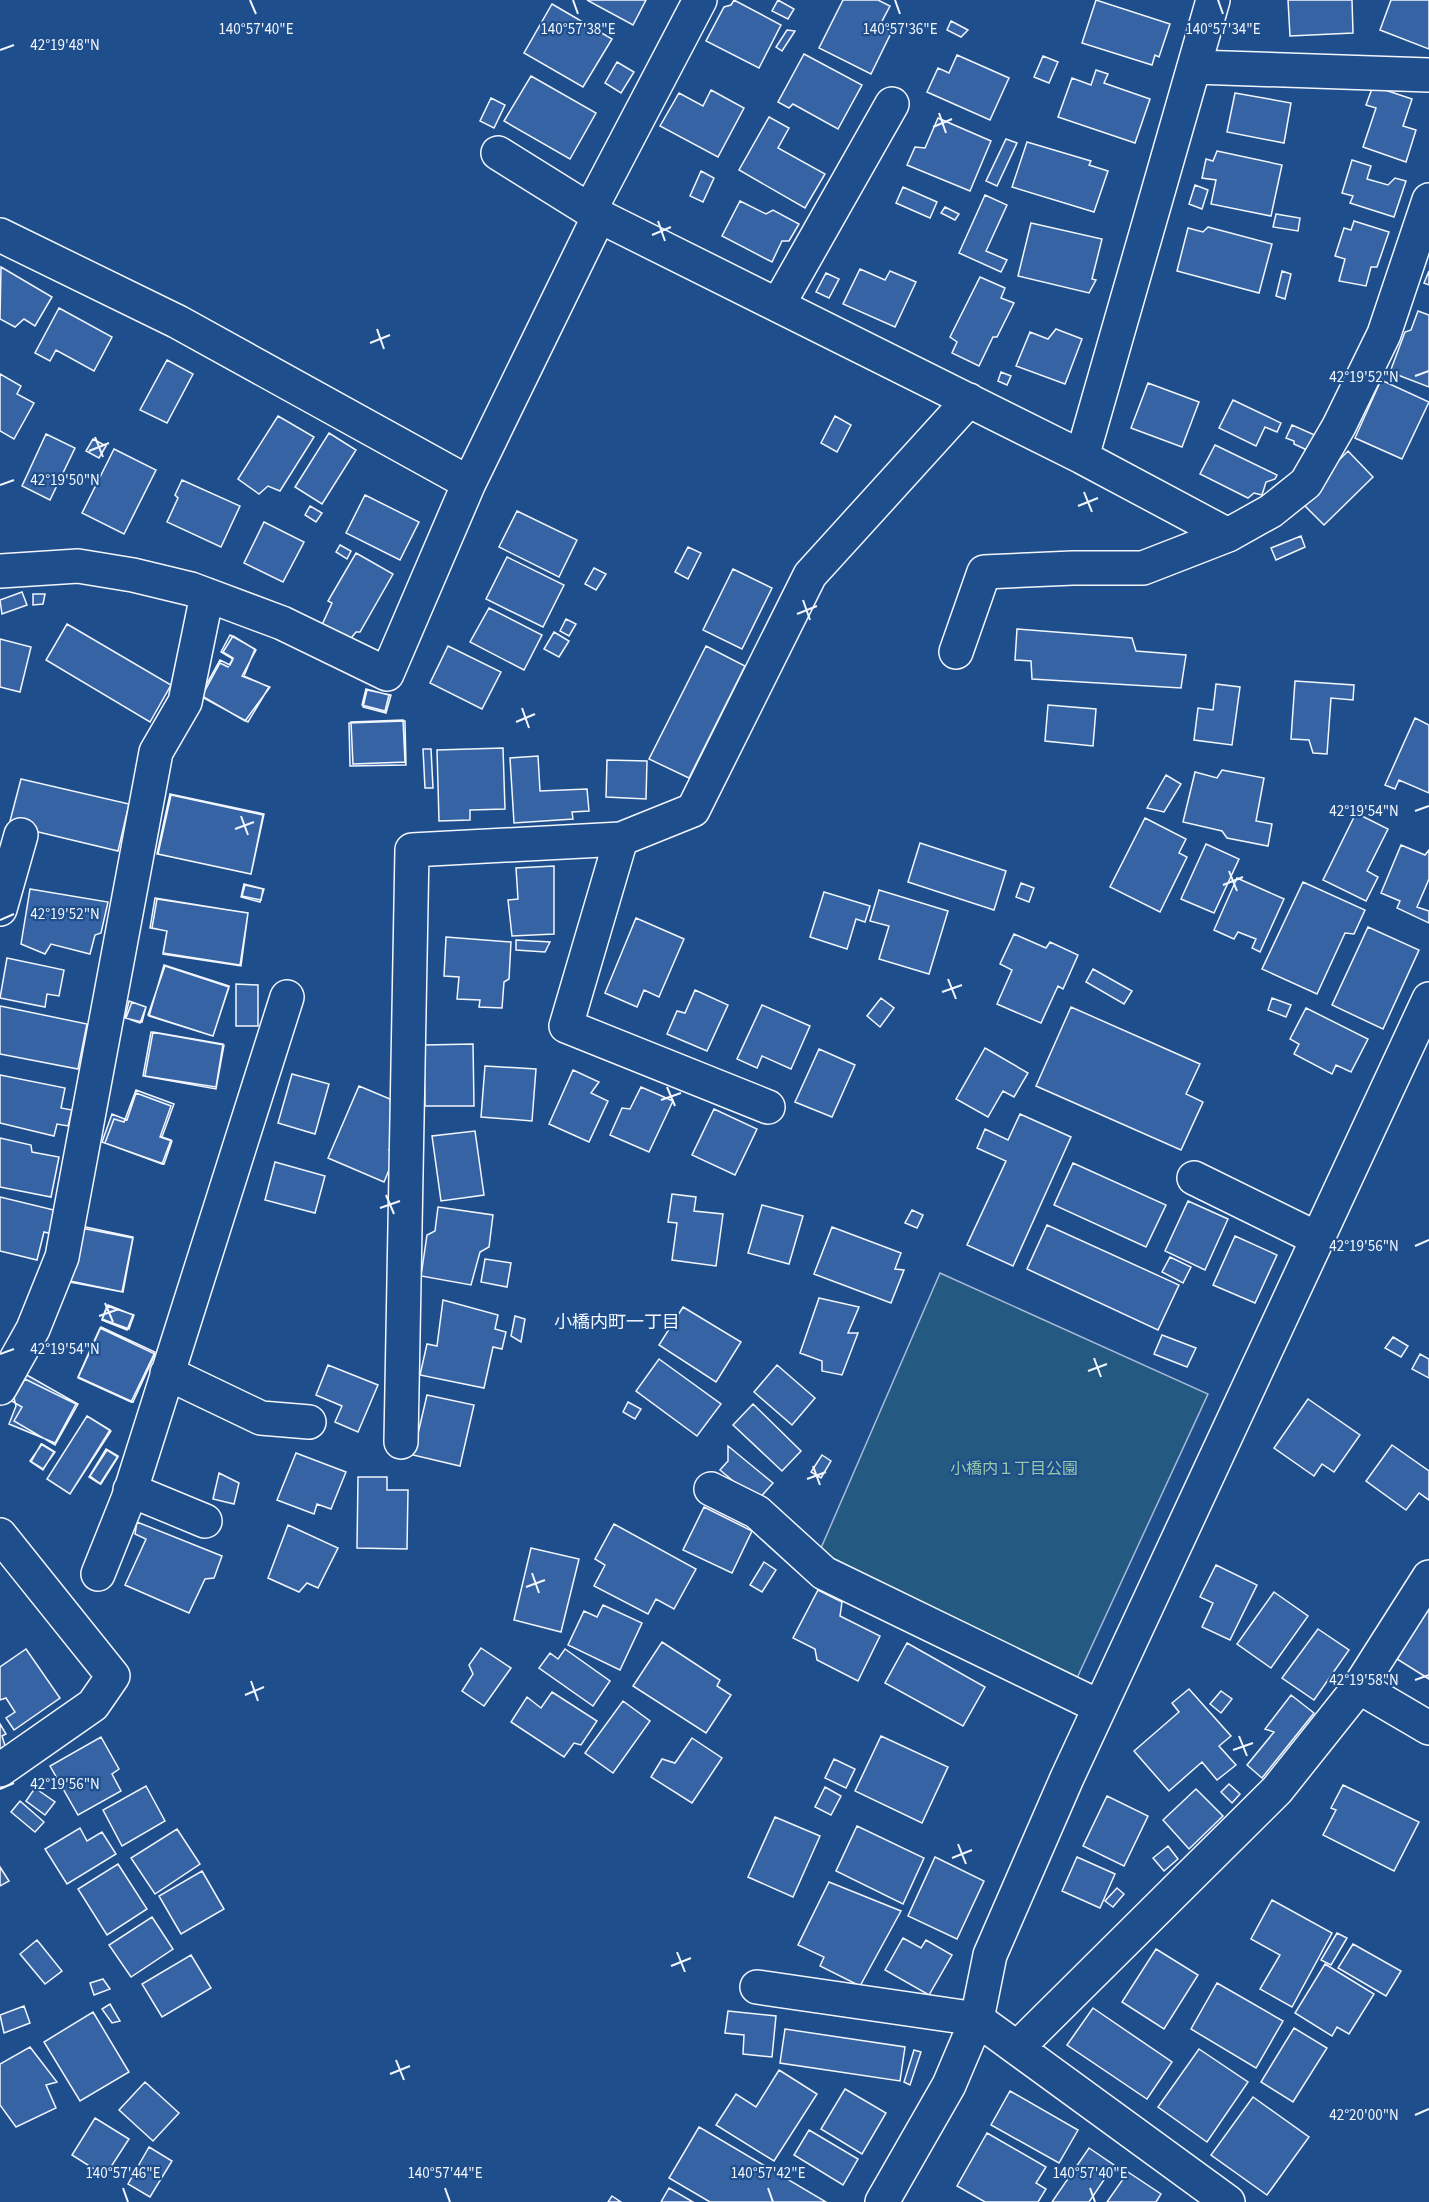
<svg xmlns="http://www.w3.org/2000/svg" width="1429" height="2202" font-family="'Source Sans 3','Noto Sans JP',sans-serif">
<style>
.green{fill:#245a82;stroke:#a8bbd7;stroke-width:1.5}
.building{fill:#3563a3;stroke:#f2f6ff;stroke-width:1.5}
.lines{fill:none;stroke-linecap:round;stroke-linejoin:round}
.minor-casing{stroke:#f2f6ff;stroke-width:36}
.minor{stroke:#1f4e8c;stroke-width:33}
.ticks{fill:none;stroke:#f2f6ff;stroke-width:2}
.labels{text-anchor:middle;stroke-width:4.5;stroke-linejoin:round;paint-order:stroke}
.park-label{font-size:16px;fill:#97c8a6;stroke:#1f4e8c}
.neighbourhood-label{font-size:18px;fill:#f2f6ff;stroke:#1f4e8c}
.ticks-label{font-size:15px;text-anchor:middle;fill:#f2f6ff;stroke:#1f4e8c;stroke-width:4.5;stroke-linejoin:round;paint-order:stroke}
</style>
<rect width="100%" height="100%" fill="#1f4e8c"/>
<path class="green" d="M940 1273 1208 1394 1077 1678 818 1555Z"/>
<path class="building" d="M587 0H646L633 25Z
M734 0 781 25 759 68 706 41 724 7 731 5Z
M778 0 794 9 788 19 772 11Z
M843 0H878L890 6 880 25 892 31 871 74 819 48Z
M1096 0 1170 24 1159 57 1155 55 1152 65 1082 43Z
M1288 0H1352L1353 33 1290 36Z
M1391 0H1429V49L1380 30Z
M552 4 612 39 583 87 524 53Z
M951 21 968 30 961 37 947 30Z
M787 30 795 31 782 51 776 47Z
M804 54 862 85 838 129 793 104 789 108 778 102Z
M957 55 1009 78 990 120 927 92 938 68 949 73Z
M1043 56 1058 62 1049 83 1034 77Z
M617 62 634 72 621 93 605 83Z
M1096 70 1108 74 1104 83 1150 99 1135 143 1058 117 1072 78 1091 85Z
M531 76 596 113 570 159 504 121Z
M1373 86 1412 99 1403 126 1416 130 1406 162 1363 147 1376 108 1366 105Z
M711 90 744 108 718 157 660 126 679 93 703 106Z
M1235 93 1291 103 1284 143 1227 132Z
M491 98 505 105 494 128 480 121Z
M769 117 789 128 778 148 825 174 805 208 739 170Z
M938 118 991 141 970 191 907 165 915 147 925 148Z
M1006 139 1017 143 997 186 986 181Z
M1027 142 1091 161 1089 165 1108 171 1094 212 1012 187Z
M1217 151 1282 165 1271 216 1211 204 1216 180 1202 178 1206 159 1213 161Z
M1352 160 1371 166 1367 179 1388 185 1395 178 1406 181 1394 217 1350 203 1353 196 1342 193Z
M701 171 714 178 703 202 690 196Z
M1195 185 1208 190 1202 209 1189 204Z
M903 187 937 202 930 218 896 203Z
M985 195 1007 205 986 251 1007 260 1001 272 959 253Z
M740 201 766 214 773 210 799 224 789 241H782L772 262 722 236Z
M945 207 959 214 955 220 941 213Z
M1276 214 1300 218 1298 231 1273 227Z
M1354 221 1389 232 1377 267H1371L1366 286 1339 281 1345 259 1335 256 1344 228 1351 230Z
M1031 223 1102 239 1092 279 1096 280 1089 293 1018 276Z
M1208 227 1272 244 1259 293 1177 271 1188 228 1203 232Z
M1 267 52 297 35 326 24 319 15 327 0 319Z
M860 269 885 280 890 271 916 282 895 327 843 304Z
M1282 271 1291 274 1285 299 1276 296Z
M1429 271V285L1424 283Z
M826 273 839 279 829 298 816 292Z
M980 277 1005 288 1001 298 1014 303 997 337H993L979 366 952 353 957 342 950 337Z
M59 308 112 337 94 371 56 350 50 361 35 353Z
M1418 311 1429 315V387L1390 372 1405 332 1411 330Z
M1056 329 1082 339 1065 384 1016 366 1030 332 1048 339Z
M167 360 193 374 167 423 140 410Z
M1001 372 1011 376 1007 385 998 381Z
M0 374 21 386 17 394 34 403 14 439 0 431Z
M1381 380 1429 402 1402 459 1355 438Z
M1148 383 1199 402 1182 447 1131 428Z
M1233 400 1281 423 1277 432 1265 427 1256 446 1219 428Z
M278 416 314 437 280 491 268 486 259 494 238 479Z
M835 416 851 425 837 452 821 443Z
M1292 425 1317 436 1309 451 1294 444V441L1286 438Z
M329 433 356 450 322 504 295 487Z
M46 434 75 448 50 500 22 486Z
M93 439 106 446 99 458 86 451Z
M1215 445 1277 475 1275 479 1266 482 1262 495 1254 493 1248 498 1200 474Z
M114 449 156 470 124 534 82 513Z
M1348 451 1373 477 1324 525 1299 500Z
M182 480 240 506 221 547 167 522 178 498 175 495Z
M365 495 419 522 400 560 346 533Z
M310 506 322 513 316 522 305 515Z
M517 511 577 540 559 577 499 547Z
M264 522 304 542 283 582 244 563Z
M1301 536 1305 547 1276 560 1271 548Z
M340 545 351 551 347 559 336 552Z
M688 547 701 553 688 579 675 572Z
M356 553 393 574 360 632H356L348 642 321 627 332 603 328 601Z
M507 557 564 585 543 627 486 599Z
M594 568 606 574 596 590 585 584Z
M733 569 772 588 742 649 703 630Z
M22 592 27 605 2 614 0 600Z
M33 594H45L43 604 33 605Z
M489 608 542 635 524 670 470 642Z
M566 619 576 624 569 636 560 631Z
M67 624 171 685 150 722 46 660Z
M1017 629 1132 638 1136 651 1186 655 1181 688 1032 679 1031 661 1015 660Z
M554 632 569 641 559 657 544 649Z
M230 635 255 649 244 676 269 687 248 722 200 696 220 660 230 665 233 659 221 652Z
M233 636 256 650 242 676 270 687 245 721 202 696 220 663 228 667 233 658 223 652Z
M0 639 31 647 20 692 0 687Z
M448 646 501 672 482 709 430 683Z
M706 646 745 666 689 778 649 759Z
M1295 681 1354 685 1353 700 1331 698 1327 754 1313 753 1309 740 1291 739Z
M1216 684 1240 687 1232 745 1194 740 1198 708 1213 710Z
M366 689 389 695 385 711 362 705Z
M367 690 391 695 386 713 363 707Z
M1048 705 1096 709 1093 746 1045 741Z
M1415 718 1429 725V793L1399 780 1395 789 1385 785Z
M403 720 405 762 353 764 351 722Z
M405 721 406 765 350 766 349 723Z
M503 748 505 809 470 810V820L439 821 437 750Z
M423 749H431L433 788H425Z
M538 756 540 791 587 789 589 811 572 812 573 819 514 823 510 758Z
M607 760 647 761 646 799 606 797Z
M1222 770 1264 778 1256 821 1272 824 1268 846 1227 838 1222 831 1183 822 1195 772 1217 778Z
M1166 775 1181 784 1164 812 1147 808Z
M21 779 129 804 118 851 9 825Z
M170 794 264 814 251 874 157 854Z
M171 795 263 815 251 874 158 854Z
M1356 813 1388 829 1367 871 1378 877 1366 901 1323 880Z
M1145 818 1186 839 1179 853 1187 857 1160 912 1110 887Z
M920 843 1006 871 994 910 908 882Z
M1206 844 1239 859 1214 913 1181 899Z
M1401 845 1425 855 1429 850V879L1417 907 1429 911V923L1397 908 1400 901 1381 893Z
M554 866V934L512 936 508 900 518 899 516 868Z
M1237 878 1284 899 1260 952 1252 948 1256 939 1238 932 1234 939 1214 930Z
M1303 882 1365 910 1354 934 1345 933 1317 994 1262 969Z
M1021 883 1034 888 1029 902 1016 897Z
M244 884 264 889 260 902 241 897Z
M245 885 263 889 261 900 242 896Z
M30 889 108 902 101 933 95 935 90 954 51 944 45 954 21 944Z
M879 890 948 911 929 974 879 959 889 926 870 921Z
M824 892 870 906 865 922 856 919 847 949 810 937Z
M155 898 248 913 240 965 163 953 167 931 150 928Z
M157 899 248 913 241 966 163 954 167 931 152 928Z
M636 918 684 939 659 997 644 990 637 1007 605 993Z
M1368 927 1419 950 1383 1029 1332 1005Z
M1014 934 1046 948 1050 942 1078 955 1063 989 1058 986 1041 1023 997 1004 1012 970 1000 964Z
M446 937 511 942 509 979 504 982 502 1008 479 1007 480 1000 457 999 459 977 444 976Z
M516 940 550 942 545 952 516 950Z
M7 958 64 970 59 996 47 994 45 1007 0 998Z
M164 965 229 986 213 1036 149 1016Z
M165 966 229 987 213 1036 148 1015Z
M1093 969 1132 991 1124 1004 1086 982Z
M236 984 258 985V1026H236Z
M695 990 728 1005 707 1051 667 1034 677 1011 685 1013Z
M881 998 894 1008 880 1027 867 1016Z
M1272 998 1291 1005 1286 1017 1268 1010Z
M129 1001 146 1007 142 1022 125 1018Z
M132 1002 146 1007 140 1023 126 1018Z
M762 1005 810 1026 791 1069 762 1056 757 1068 737 1059Z
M0 1006 87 1024 78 1069 0 1054Z
M1071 1007 1200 1064 1186 1094 1203 1102 1181 1150 1036 1086Z
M1306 1008 1368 1039 1351 1072 1336 1065 1332 1074 1294 1054 1299 1044 1290 1039Z
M151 1032 224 1045 216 1089 143 1076Z
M153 1032 223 1044 216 1087 145 1076Z
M473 1044 474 1106H425L424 1045Z
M985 1048 1028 1073 1014 1097 1003 1091 988 1117 956 1099Z
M819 1049 855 1065 832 1117 795 1102Z
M485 1066 536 1069 532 1121 481 1117Z
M573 1070 599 1082 591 1093 608 1101 589 1142 549 1124Z
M292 1074 329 1084 315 1134 278 1123Z
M0 1075 65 1088 61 1108 72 1110 68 1126 57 1124 54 1136 0 1123Z
M359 1086 390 1099 395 1138 389 1150 396 1153 384 1182 328 1158Z
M641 1087 673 1101 649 1152 610 1135 622 1108 630 1109Z
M136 1090 174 1104 162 1137 171 1140 162 1164 105 1143 114 1119 124 1122Z
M136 1093 171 1106 160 1137 172 1141 164 1164 102 1142 112 1114 127 1120Z
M714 1109 757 1129 735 1175 692 1155Z
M1020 1114 1071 1137 1013 1266 967 1245 1006 1161 977 1148 985 1129 1008 1140Z
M475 1131 484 1195 441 1201 432 1136Z
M0 1138 31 1145 32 1152 59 1157 51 1197 0 1187Z
M275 1162 325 1176 315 1213 265 1200Z
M1073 1163 1166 1205 1146 1247 1054 1205Z
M672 1194 696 1197 694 1211 723 1214 716 1266 672 1260 677 1223 668 1222Z
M0 1197 58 1211 52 1234 44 1232 37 1260 0 1251Z
M1188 1201 1228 1219 1205 1270 1165 1251Z
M762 1205 803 1216 789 1264 748 1253Z
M438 1207 493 1215 489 1247 480 1252 471 1285 421 1276 427 1235 435 1231Z
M912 1210 923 1215 917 1228 905 1223Z
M1047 1225 1179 1285 1158 1330 1027 1269Z
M81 1226 133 1237 122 1292 69 1282Z
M832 1227 901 1253 895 1269 904 1270 891 1303 814 1274Z
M81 1228 133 1238 123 1292 70 1281Z
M1235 1236 1277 1255 1255 1303 1213 1285Z
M1170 1257 1191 1267 1183 1283 1162 1272Z
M485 1259 511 1263 507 1287 481 1282Z
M819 1298 859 1307 848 1333H858L842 1375 822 1371V1361L800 1353Z
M443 1300 498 1315 495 1329 506 1332 502 1349 493 1347 484 1388 420 1375 427 1344 437 1346Z
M108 1305 133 1315 127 1330 102 1320Z
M107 1306 134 1315 129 1329 102 1319Z
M683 1307 741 1342 716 1382 659 1345Z
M515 1316 525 1319 521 1342 511 1336Z
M101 1327 155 1352 131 1402 78 1378Z
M100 1328 155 1354 133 1402 78 1377Z
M1162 1335 1196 1348 1187 1367 1154 1354Z
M1393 1337 1408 1346 1401 1357 1385 1348Z
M1420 1354 1429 1359V1378L1412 1369Z
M659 1359 721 1404 697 1436 636 1391Z
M328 1365 378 1385 358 1432 335 1422 342 1406 316 1395Z
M777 1365 815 1398 792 1425 754 1392Z
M25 1374 78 1404 55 1445 14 1421 22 1407 10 1400Z
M25 1379 76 1404 55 1443 9 1424 16 1406 14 1398Z
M427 1395 474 1405 460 1466 413 1455Z
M1308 1399 1360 1435 1334 1472 1322 1464 1314 1476 1274 1448Z
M628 1402 641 1409 635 1419 623 1412Z
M753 1404 801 1451 782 1471 733 1425Z
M87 1416 110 1430 70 1494 47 1479Z
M87 1416 111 1431 70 1494 47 1479Z
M41 1444 54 1452 43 1470 31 1462Z
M42 1444 55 1452 43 1469 30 1461Z
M1392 1445 1429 1471V1500L1419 1493 1406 1510 1366 1481Z
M728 1446 773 1483 757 1501 720 1470 728 1461Z
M106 1449 118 1456 100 1484 89 1477Z
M107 1450 118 1457 101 1484 90 1476Z
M296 1453 346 1472 331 1509 317 1504 314 1514 277 1500Z
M822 1455 831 1461 821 1478 811 1472Z
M219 1473 239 1483 234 1504 213 1499Z
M358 1477H387V1490H408L407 1549 357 1548Z
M704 1507 752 1531 732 1573 683 1550Z
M137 1522 222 1556 214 1578 205 1579 189 1613 125 1585 146 1539 135 1534Z
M614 1524 696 1569 674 1609 656 1599 648 1614 594 1586 605 1565 595 1559Z
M288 1525 338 1548 318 1588 307 1583 299 1592 268 1578Z
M531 1548 579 1559 561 1632 514 1620Z
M764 1562 776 1570 762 1592 750 1585Z
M1216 1565 1257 1585 1230 1640 1202 1627 1213 1603 1200 1597Z
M818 1590 842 1602 840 1616 880 1636 858 1681 817 1660 815 1649 793 1638Z
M1274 1592 1308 1616 1271 1668 1237 1644Z
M603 1605 642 1623 620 1670 568 1645 584 1611 597 1617Z
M1429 1608V1679L1397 1659Z
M1318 1629 1349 1650 1314 1700 1282 1678Z
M662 1642 720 1680 717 1686 731 1695 706 1733 633 1686Z
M907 1643 985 1687 963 1726 885 1683Z
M481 1648 511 1668 484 1706 462 1691 473 1674 469 1665Z
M26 1649 60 1698 14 1730 6 1718 15 1712 6 1698 0 1700V1667Z
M565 1649 610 1681 593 1706 539 1668 550 1653 558 1659Z
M1189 1689 1231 1736 1219 1746 1236 1765 1217 1780 1202 1762 1169 1791 1134 1751 1179 1712 1172 1703Z
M1221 1691 1232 1699 1221 1713 1210 1704Z
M552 1692 597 1721 581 1745 574 1743 564 1757 511 1722 527 1697 541 1708Z
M1291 1695 1314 1713 1262 1778 1247 1765 1274 1732 1265 1729Z
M623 1701 650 1721 613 1773 585 1753Z
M0 1724 6 1734 2 1736 6 1749 0 1753Z
M881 1736 948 1767 922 1823 855 1791Z
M101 1737 119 1769 112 1774 121 1791 78 1815 50 1766Z
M692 1738 722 1758 692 1803 651 1777 662 1759 675 1763Z
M834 1759 855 1769 846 1788 825 1778Z
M1229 1784 1240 1794 1232 1803 1221 1792Z
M1343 1785 1419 1822 1394 1871 1323 1835 1336 1810 1331 1808Z
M146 1786 165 1821 122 1846 103 1810Z
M825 1787 841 1796 831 1815 815 1807Z
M35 1788 55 1802 45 1815 26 1801Z
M1196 1789 1223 1816 1189 1849 1163 1820Z
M1107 1796 1148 1816 1124 1866 1083 1846Z
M20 1801 44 1822 35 1832 11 1812Z
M775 1817 820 1836 793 1897 748 1877Z
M857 1826 924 1858 903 1904 836 1871Z
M80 1828 87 1841 102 1832 116 1854 67 1884 45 1849Z
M177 1829 200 1864 155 1894 131 1858Z
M1168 1846 1178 1859 1164 1871 1153 1858Z
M935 1857 984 1881 957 1939 908 1916Z
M1077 1857 1115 1874 1100 1908 1062 1891Z
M118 1864 147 1909 107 1935 78 1889Z
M0 1867 9 1881 0 1886Z
M202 1871 224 1909 181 1934 159 1896Z
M829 1882 901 1911 860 1986 820 1966 824 1957 798 1945Z
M1117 1888 1124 1894 1113 1907 1105 1901Z
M1272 1900 1332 1933 1292 2007 1260 1989 1280 1955 1251 1939Z
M152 1917 173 1949 131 1977 109 1945Z
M1337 1933 1347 1938 1331 1965 1321 1960Z
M903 1938 921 1948 926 1940 952 1955 929 1995 885 1970Z
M37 1940 62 1971 45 1984 20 1954Z
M1353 1944 1401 1971 1386 1996 1338 1968Z
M1156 1949 1198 1975 1164 2029 1122 2002Z
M191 1955 211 1988 162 2017 142 1984Z
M1325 1964 1374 1994 1349 2034 1337 2027 1332 2036 1295 2013Z
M103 1979 110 1989 94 1995 90 1983Z
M1217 1983 1283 2021 1256 2068 1191 2029Z
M110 2004 120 2021 112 2023 102 2009Z
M24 2006 30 2023 4 2033 0 2015Z
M1093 2008 1172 2062 1147 2099 1067 2045Z
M728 2011 776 2016 772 2057 743 2054 744 2035 725 2033Z
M93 2012 129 2072 80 2101 44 2042Z
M1294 2028 1327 2048 1293 2102 1261 2082Z
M785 2029 905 2047 900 2081 780 2063Z
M30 2047 57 2082 46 2085 56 2108 16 2127 0 2105V2064Z
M1199 2049 1248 2082 1207 2142 1158 2107Z
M914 2050 921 2052 910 2085 904 2082Z
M779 2070 817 2094 774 2161 716 2125 736 2094 756 2107Z
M145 2082 179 2113 153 2141 119 2110Z
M845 2089 886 2113 862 2154 821 2129Z
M1010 2091 1078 2130 1059 2163 991 2125Z
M1253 2097 1309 2137 1267 2195 1211 2155Z
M95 2118 129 2139 105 2176 72 2155Z
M699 2127 826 2202H710L669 2178Z
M809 2130 858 2159 843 2185 794 2155Z
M987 2133 1046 2167 1036 2183 1046 2189 1038 2202H985L957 2186Z
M149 2147 172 2161 150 2197 128 2184Z
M1089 2148 1114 2165 1089 2202H1052Z
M1128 2172 1161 2194 1156 2202H1107Z
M669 2188 693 2202H661Z
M612 2196 621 2202H608Z"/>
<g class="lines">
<defs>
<path id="minor" d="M1195 67 1429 75
M498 153 599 216
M590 210 700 0
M0 235 178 322 469 483
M778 305 892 104
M1082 457 1213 0
M0 571 78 566 133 575 191 589 282 623 387 674 469 483 599 216 1082 457 1228 535
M956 652 984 572 1073 568H1143L1228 535 1271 511 1306 483 1339 426 1384 334 1429 200
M621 839 566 1026 768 1107
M0 909 21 835
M1194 1178 1318 1239
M167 1373 261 1418 309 1422
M0 1388 33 1329 62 1257 156 752 185 702 207 595
M401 1442 412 850 621 839 693 810 810 575 969 400
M711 1489 757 1512 824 1573 1100 1707
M130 1490 205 1521
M0 1535 113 1676 93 1705 0 1770
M98 1574 128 1499 287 997
M1359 1687 1429 1728
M757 1987 977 2019 1228 2202
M1017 2048 1277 1790 1359 1687 1429 1577
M882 2202 949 2085 977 2019 990 1955 1067 1778 1429 999"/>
</defs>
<use href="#minor" class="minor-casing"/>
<use href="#minor" class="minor"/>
</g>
<path class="ticks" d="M250 0 256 14M573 0 578 14M895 0 900 14M1218 0 1223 14M0 50 14 45M939 113 946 133M933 127 952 119M658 221 665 241M652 235 671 227M377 329 384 349M370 343 390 335M1415 376 1429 371M95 437 103 457M89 451 109 443M0 485 14 480M1084 492 1092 512M1078 506 1098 498M803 600 810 620M797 614 817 606M522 708 529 728M516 722 535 714M1415 811 1429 806M241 816 248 835M235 829 254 822M1229 871 1237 891M1223 885 1243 877M0 920 14 914M948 979 956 999M942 992 962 985M667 1087 675 1106M661 1100 681 1093M386 1195 394 1214M380 1208 400 1201M1415 1246 1429 1240M105 1303 113 1322M99 1316 119 1309M0 1354 14 1349M1094 1358 1101 1377M1088 1371 1107 1364M813 1466 820 1485M807 1479 826 1472M532 1573 539 1593M526 1587 545 1580M1415 1680 1429 1675M251 1681 258 1701M245 1695 264 1687M1239 1736 1247 1756M1233 1750 1253 1743M0 1789 14 1783M958 1844 966 1864M952 1858 972 1850M677 1952 685 1972M671 1966 691 1958M396 2060 404 2080M390 2074 410 2066M1415 2115 1429 2109M123 2188 128 2202M445 2188 450 2202M768 2188 773 2202M1090 2188 1095 2202"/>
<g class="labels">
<g class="park-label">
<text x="1014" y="1474">小橋内１丁目公園</text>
</g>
<g class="neighbourhood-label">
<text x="617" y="1328">小橋内町一丁目</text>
</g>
</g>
<g class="ticks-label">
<text x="256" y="34">140°57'40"E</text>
<text x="578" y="34">140°57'38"E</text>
<text x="900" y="34">140°57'36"E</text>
<text x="1223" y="34">140°57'34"E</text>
<text x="65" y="50">42°19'48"N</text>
<text x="1364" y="382">42°19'52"N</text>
<text x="65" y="485">42°19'50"N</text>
<text x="1364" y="816">42°19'54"N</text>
<text x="65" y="919">42°19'52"N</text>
<text x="1364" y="1251">42°19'56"N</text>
<text x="65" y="1354">42°19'54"N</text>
<text x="1364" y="1685">42°19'58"N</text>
<text x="65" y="1789">42°19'56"N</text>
<text x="1364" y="2120">42°20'00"N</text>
<text x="123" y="2178">140°57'46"E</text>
<text x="445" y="2178">140°57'44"E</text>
<text x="768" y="2178">140°57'42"E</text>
<text x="1090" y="2178">140°57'40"E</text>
</g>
</svg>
